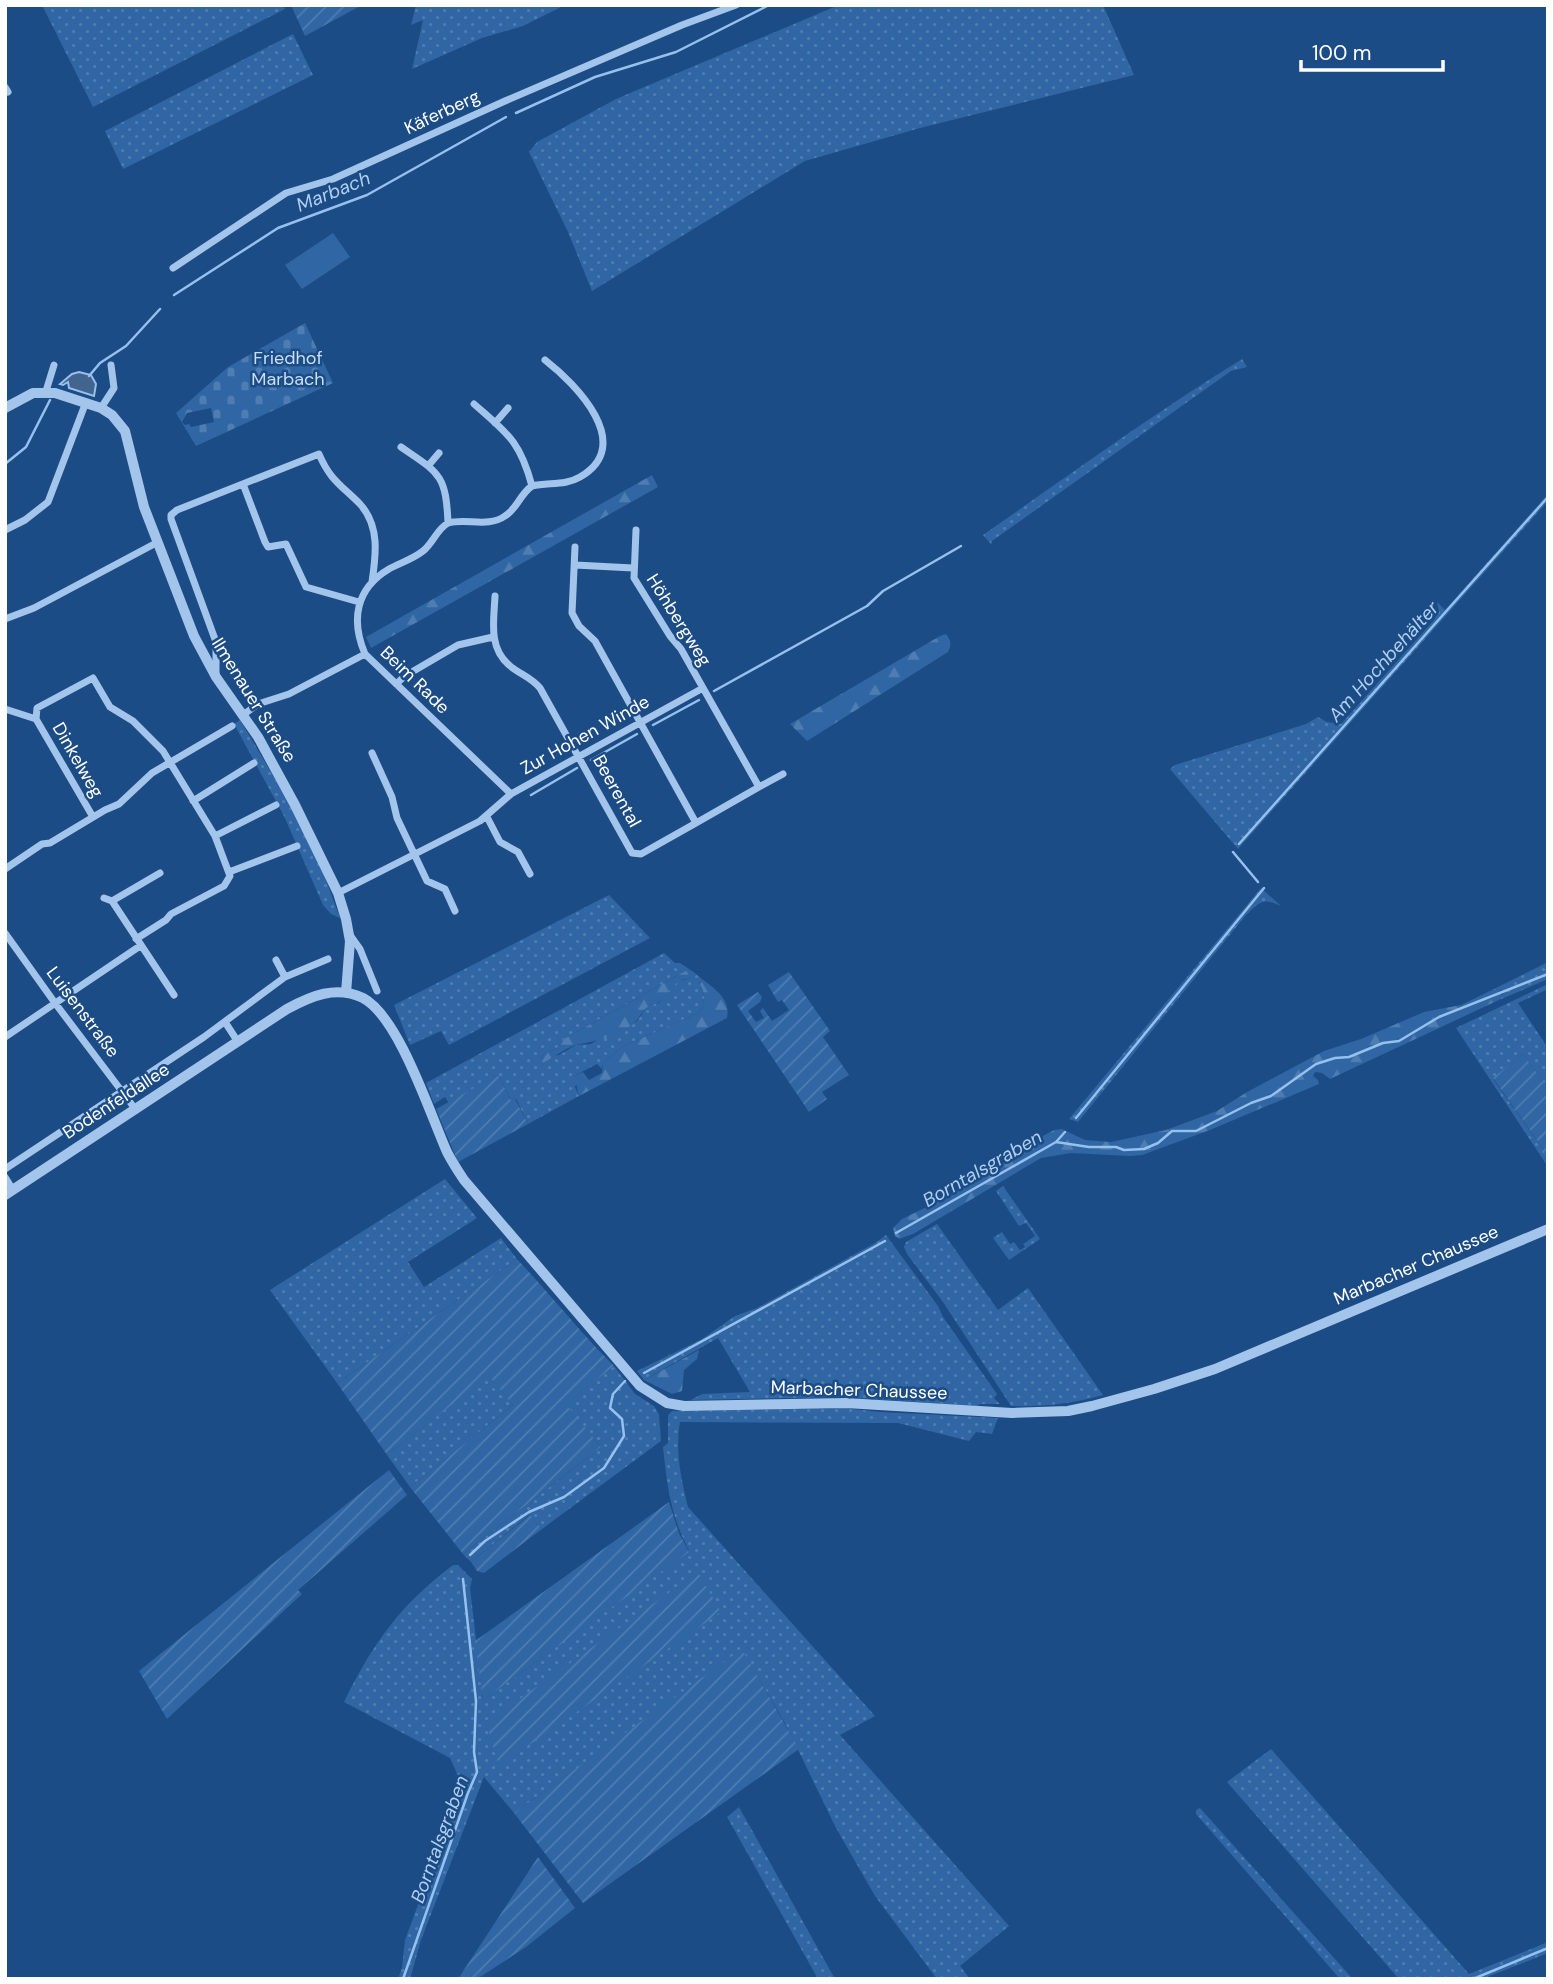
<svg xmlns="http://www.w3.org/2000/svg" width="1553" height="1984" font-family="'DM Sans',sans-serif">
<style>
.grass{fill:url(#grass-dots)}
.forest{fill:url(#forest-firs)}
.cemetery{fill:url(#cemetery-stones);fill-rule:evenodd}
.garden{fill:url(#garden-furrows)}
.pitch{fill:#2f66a3}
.water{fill:#42658f;stroke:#96c0ed;stroke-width:2}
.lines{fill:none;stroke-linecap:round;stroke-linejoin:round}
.stream{stroke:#96c0ed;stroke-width:2.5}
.minor{stroke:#a3c5eb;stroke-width:7}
.tertiary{stroke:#a3c5eb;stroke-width:10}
.labels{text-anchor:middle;stroke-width:5;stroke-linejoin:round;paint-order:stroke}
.street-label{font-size:18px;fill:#fff;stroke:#1c4c85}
.park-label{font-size:18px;fill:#c8dff8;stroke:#1c4c85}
.water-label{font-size:19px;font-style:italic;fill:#afcff2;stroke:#1c4c85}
</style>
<defs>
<pattern id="grass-dots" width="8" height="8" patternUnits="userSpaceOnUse" patternTransform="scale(1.75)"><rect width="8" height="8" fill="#2f66a3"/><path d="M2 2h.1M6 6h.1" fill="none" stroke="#4e7db1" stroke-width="1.8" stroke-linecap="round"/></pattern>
<pattern id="forest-firs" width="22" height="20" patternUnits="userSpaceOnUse" patternTransform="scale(1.75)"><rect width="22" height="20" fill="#2f66a3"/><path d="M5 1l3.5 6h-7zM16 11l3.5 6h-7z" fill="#4e7db1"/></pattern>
<pattern id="cemetery-stones" width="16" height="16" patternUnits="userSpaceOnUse" patternTransform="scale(1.75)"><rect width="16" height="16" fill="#2f66a3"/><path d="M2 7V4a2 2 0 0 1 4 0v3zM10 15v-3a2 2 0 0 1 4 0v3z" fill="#4e7db1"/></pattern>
<pattern id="garden-furrows" width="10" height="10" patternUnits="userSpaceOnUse" patternTransform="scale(1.75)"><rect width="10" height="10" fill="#2f66a3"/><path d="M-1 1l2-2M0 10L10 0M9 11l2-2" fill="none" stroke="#4e7db1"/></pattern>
</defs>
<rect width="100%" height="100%" fill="#1c4c85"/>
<path class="grass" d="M42 5H284L285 9 93 107Z
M416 5H565L523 26 482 38 412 69 423 20 411 25Z
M839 5H1103L1134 75 920 128 805 161 592 291 568 232 529 152 537 142 616 99Z
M293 34 313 75 123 169 105 131Z
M1242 359 1247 367 1231 371 992 541 991 544 983 535C1069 475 1153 414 1242 359Z
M1548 494V501L1238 849 1170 769 1175 765 1306 724 1318 717 1327 722 1341 724 1434 620 1439 611 1437 602 1445 610Z
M240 720 290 804 324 875 340 918 331 914 323 905 284 816 234 724Z
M1261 888 1281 906C1262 897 1260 902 1246 915L1078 1122 1069 1119Z
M609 895 650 938 449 1045 441 1031 410 1045 394 1005Z
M664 953 675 963H680L689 969 564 1039 557 1048 539 1058 559 1055 576 1045 591 1044 602 1037 613 1035 637 1021 647 1006 659 1003 667 991 678 981 693 978 696 974 702 979 699 983C706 994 705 1001 700 1012L622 1047 603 1063 602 1069 597 1064 574 1076 577 1083 575 1087 579 1096 528 1124 516 1099 512 1101 498 1075 449 1103 445 1097 434 1104 426 1083Z
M1546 963 1548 979 1499 1000 1503 996V991L1500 989 1490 991Z
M1548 984V989L1518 1003 1548 1048V1088L1523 1054 1493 1079 1548 1156V1167L1456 1028Z
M445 1179 477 1218 408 1262 424 1287 501 1238 517 1259 337 1383 270 1290Z
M1003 1186 1040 1239 1009 1260 993 1238 1002 1232 1010 1244 1014 1242 1020 1250 1025 1247 1023 1244 1035 1236 1026 1223 1019 1226 996 1191Z
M937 1224 998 1310 1028 1288 1103 1395C1072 1404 1043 1407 1011 1406L943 1302 907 1254 904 1247 906 1242Z
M886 1235 938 1306 943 1317 997 1394 994 1398 1000 1404H981L977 1406 844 1397 691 1400 702 1394 750 1392 718 1338 644 1380 637 1371 702 1339 735 1316 757 1308 875 1243Z
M614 1366 635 1394 654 1406 659 1414 661 1441 542 1529 529 1515 471 1562 463 1554 601 1447 565 1404Z
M489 1375 513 1405 410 1487 387 1455Z
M846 1408 879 1412 998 1418 992 1434 976 1432 969 1441 898 1423 680 1422C675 1452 681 1478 688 1507L875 1716 840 1735 1009 1926 960 1966 970 1979H937L875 1896 836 1828 786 1725 742 1650 514 1813 484 1777 421 1940 410 1979H398L402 1968 405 1940 450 1818 457 1794 458 1776 450 1758 344 1702C373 1643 400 1605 453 1565H458L472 1579 470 1588 483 1700 689 1551C671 1516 667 1486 663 1447L668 1443V1415L672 1411Z
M1271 1749 1469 1974 1548 1942V1953L1482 1979H1399L1227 1782Z
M739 1807 835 1979H818L727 1817Z
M1200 1808 1351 1977V1979H1340L1196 1814V1810Z"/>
<path class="forest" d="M652 475 658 487 371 648 366 637Z
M946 634C951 641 952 644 948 652L807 741 790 724 940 636Z
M689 969 696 974 693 979C675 976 671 992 659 1002 656 1005 654 1003 649 1006 643 1009 640 1017 635 1022 621 1036 595 1041 576 1045 567 1047 552 1059 542 1063L539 1058 557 1048 564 1039Z
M702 979C715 989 731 999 727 1018L579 1096 574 1076 583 1072 589 1080 602 1073 603 1063 622 1047 700 1012C705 1001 706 993 699 983Z
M1500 989 1503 996 1499 1000 1330 1079 1322 1073 1315 1072 1313 1076 1318 1080 1319 1084 1210 1130 1142 1155 1130 1156 1071 1153 1041 1158 913 1234 899 1239 895 1236 893 1228 902 1219 945 1198 1005 1162 1032 1142 1054 1130 1062 1129 1085 1140 1111 1142 1166 1130 1217 1111 1247 1092 1324 1051 1361 1039 1424 1012 1461 1005 1490 991Z
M699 1350 697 1359 684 1370 682 1391 672 1394 644 1380Z"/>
<path class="cemetery" d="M305 323 333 383 196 446 176 413 228 367ZM211 408 214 422 191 427 189 424 185 425 182 422 187 413Z"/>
<path class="garden" d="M291 5H362L305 36Z
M789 972 830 1031 823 1037 849 1075 822 1092 827 1099 809 1112 737 1005 758 992 762 997 760 1002 748 1011 756 1022 764 1018 760 1011 763 1008 772 1021 789 1010 782 1000 778 1002 768 985Z
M1523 1054 1548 1088V1156L1493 1078Z
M498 1075 511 1100 515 1099 528 1124 458 1162 436 1109Z
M517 1259C550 1294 580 1332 614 1366L566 1404 601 1447 463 1554 410 1487 513 1405 489 1376 387 1455 337 1383Z
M389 1470 407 1495 298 1590 302 1594 167 1719 139 1671Z
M669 1502 679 1533 689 1552 483 1700 475 1641Z
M530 1515 542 1529 484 1573 477 1571 471 1562Z
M698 1572 721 1612 499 1766 486 1723Z
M742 1649 799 1749 583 1903 514 1813Z
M538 1857 575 1908 526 1947 477 1979H458Z"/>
<path class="pitch" d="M333 233 350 257 302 289 285 265Z"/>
<path class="water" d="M79 372 91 375 96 384 94 396 69 388 68 382 63 385 60 384 72 374Z"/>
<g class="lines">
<path class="stream" d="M516 113 595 77 676 52 769 5
M174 295 278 228 367 195 506 117
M89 376 100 363 126 346 160 309
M5 464 26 447 50 400
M714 691 867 606 883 591 961 546
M653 725 699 700
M591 760 637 734
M531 795 577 768
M1239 844 1548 497
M1233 852 1258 882
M1076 1118 1264 888
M1056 1142 1065 1132
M896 1233 1056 1142 1089 1147H1116L1124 1150 1144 1149 1158 1143 1172 1131H1196L1251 1103 1271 1096 1316 1064 1335 1058 1349 1057 1383 1043 1399 1041 1439 1017 1548 974
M644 1373 885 1241
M470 1555 485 1541 529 1512 564 1497 604 1468 624 1436 622 1419 610 1408 613 1394 625 1381
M403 1979 468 1793 477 1772 474 1752 476 1701 463 1579
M1473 1979 1548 1948"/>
<path class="minor" d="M5 87 8 92
M173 268 286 193 333 179 505 101 682 25 736 5
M46 391 54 365
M101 408 114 388 111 365
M495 423 508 408
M401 447C439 473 446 474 448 523 437 529 433 543 423 551 413 559 400 563 389 569 355 589 351 621 365 654L511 794
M428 466 439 453
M243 484 265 542 268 547 286 544 306 587 359 602
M532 486C548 482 565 486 580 477 636 445 576 384 545 360
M448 523C467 518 488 528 505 516 517 509 520 494 532 486 520 441 508 434 474 404
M5 530 25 520 48 502 86 402
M636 530 634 578 670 636 681 649 759 787 783 774
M575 547 572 613 579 626 595 641 696 823 759 787
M575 565 633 568
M495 596C494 620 488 647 509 665 519 674 531 677 540 688L632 853 641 854 696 823
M5 619 34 608 158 542
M216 676V642L171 519V515L177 510 319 454C330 480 341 485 360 504 380 526 376 555 372 582
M396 684 405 676 458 645 493 637
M5 709 36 719
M243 715 258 704 289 694 365 654
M372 753 392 797 397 818 427 881 445 889 455 911
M193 801 254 763
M93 817 36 719 37 708 93 678 110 707 133 721 163 751 215 836 230 876 224 886 171 914 166 920 136 939
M487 817 500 842 518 852 530 874
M215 836 276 805
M5 869 42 844 50 843 105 810 119 804 152 773 232 726
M229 872 297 846
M338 893 480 821 511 794 703 688
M104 898 112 901 174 995
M112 901 160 873
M5 933 55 1003 136 1110
M350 935 360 949 377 991
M276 960 285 977
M225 1022 238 1042
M5 1037 140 946
M5 1169 204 1037 285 977 328 959
M5 1177 13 1190"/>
<path class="tertiary" d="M5 408 33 393H55L101 408 112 415 125 431 144 507 194 636 216 677 258 737 295 805 338 893 346 919 350 941 346 993
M5 1195 287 1009C311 996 336 985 363 998 399 1017 430 1114 447 1152 452 1162 458 1171 464 1180L640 1386 667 1403 684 1406 846 1403 1012 1413 1068 1411 1092 1406 1154 1389 1215 1369 1548 1229"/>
</g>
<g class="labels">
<g class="street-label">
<text transform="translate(442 112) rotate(-25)" y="6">Käferberg</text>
<text transform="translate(679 620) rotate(58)" y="6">Höhbergweg</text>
<text transform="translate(415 680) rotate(44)" y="6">Beim Rade</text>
<text transform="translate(254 700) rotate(58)" y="6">Ilmenauer Straße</text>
<text transform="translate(585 735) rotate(-29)" y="6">Zur Hohen Winde</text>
<text transform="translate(78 760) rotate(60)" y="6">Dinkelweg</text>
<text transform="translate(617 791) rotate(61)" y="6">Beerental</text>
<text transform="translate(83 1012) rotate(53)" y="6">Luisenstraße</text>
<text transform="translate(116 1101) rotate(-33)" y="6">Bodenfeldallee</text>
<text transform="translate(1416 1265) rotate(-23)" y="6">Marbacher Chaussee</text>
<text transform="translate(859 1390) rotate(2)" y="6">Marbacher Chaussee</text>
</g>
<g class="park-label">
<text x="288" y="364">Friedhof<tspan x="288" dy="21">Marbach</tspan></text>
</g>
<g class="water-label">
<text transform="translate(333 191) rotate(-22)" y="7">Marbach</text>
<text transform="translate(1383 661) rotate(-48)" y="7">Am Hochbehälter</text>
<text transform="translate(982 1168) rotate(-30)" y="7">Borntalsgraben</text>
<text transform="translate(439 1839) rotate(-70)" y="7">Borntalsgraben</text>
</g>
</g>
<rect width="1553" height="1984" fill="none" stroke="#ffffff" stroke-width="14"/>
<path d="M1301 60v10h142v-10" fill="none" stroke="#ffffff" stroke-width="3.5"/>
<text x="1312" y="60" font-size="21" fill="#ffffff" stroke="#1c4c85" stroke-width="5" paint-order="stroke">100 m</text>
</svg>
